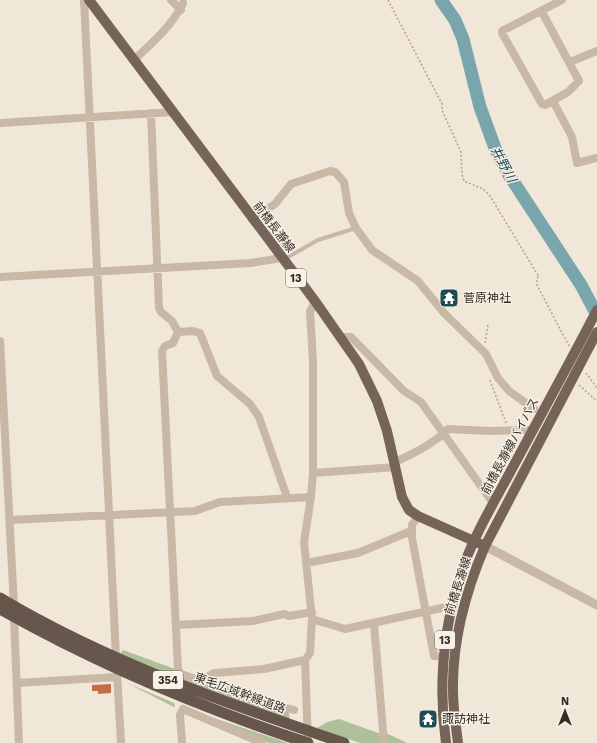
<svg xmlns="http://www.w3.org/2000/svg" width="597" height="743" font-family="'Work Sans','Noto Sans JP',sans-serif">
<style>
.green{fill:#afbf99}
.lines{fill:none;stroke-linecap:round;stroke-linejoin:round}
.river{stroke:#79a6ac;stroke-width:13}
.building{fill:#c36e45}
.path{stroke:#b4a290;stroke-width:1.5;stroke-dasharray:2 2;stroke-linecap:butt}
.service{stroke:#c8b8a5;stroke-width:4}
.minor{stroke:#c8b8a5;stroke-width:8}
.tertiary{stroke:#c8b8a5;stroke-width:9}
.primary{stroke:#766458;stroke-width:10}
.trunk{stroke:#66564b;stroke-width:11}
.labels{text-anchor:middle;stroke-width:3;stroke-linejoin:round;paint-order:stroke}
.shield{fill:#f8f1e5;stroke:#6f675f;stroke-width:1}
.shield-label{font-size:11px;font-weight:bold;fill:#342c26}
.street-label{font-size:12px;fill:#342c26;stroke:#f8f1e5}
.poi-label{font-size:12px;fill:#342c26;stroke:#f8f1e5;text-anchor:start}
.water-label{font-size:13px;font-style:italic;fill:#1d4c54;stroke:#f8f1e5}
</style>
<rect width="100%" height="100%" fill="#f0e7d9"/>
<path class="green" d="M123 650 175 669 177 676 288 710 290 720 170 677 120 654Z
M127 683 174 703 175 706 174 707Z
M208 716 288 743H269Z
M339 719 381 734 386 733 407 743H360L317 728 327 722Z"/>
<g class="lines">
<path class="river" d="M441 0 455 20 463 39 480 107 495 148 509 175 581 285 597 315"/>
</g>
<path class="building" d="M111 684V693L98 694V691H92V685Z"/>
<g class="lines">
<path class="path" d="M388 0 442 104V110L461 152 462 174 464 181 483 189 490 196 539 277 537 278V285L569 346
M485 343 488 325
M586 373 597 388
M490 380 506 423
M579 385 597 401"/>
<path class="service" d="M283 257H288L318 240 356 228"/>
<path class="minor" d="M84 0 116 657
M171 0 181 10
M542 12 579 81 568 92 545 105 542 104 502 33V31L562 0
M134 60C153 42 172 26 183 3
M570 62 597 51
M553 101 572 137 577 163 597 158
M151 113 159 308 161 312 172 321 178 332 173 343 165 346 162 351 178 669 181 674 260 701 294 710
M0 123 173 112
M252 219 275 204 291 184 330 171 335 172 344 182 349 213 356 228 372 250 418 281 444 313 486 354 498 378 509 391 534 409
M0 277 251 263 281 258
M178 332 193 331 200 333 217 376 250 404 259 417 287 497
M339 337H351L404 391 421 402 493 503
M0 341 14 606
M395 462C413 454 435 443 448 429L490 431 533 430
M313 473 396 467
M418 516 412 525V538L434 656 443 657
M10 520 195 511 220 502 311 497
M306 563 358 553 411 531
M14 617 19 743
M312 619 345 629 451 606
M374 624 384 743
M177 625 253 621 284 614 289 616 312 612
M117 672 121 743
M17 683 117 677
M207 684 209 676 214 673 264 669 305 660
M182 743 180 715 183 709 262 743
M308 743 305 660 310 653 312 619 304 542 311 497 313 473V361L310 312 315 301"/>
<path class="tertiary" d="M485 546 597 605"/>
<path class="primary" d="M89 0 315 301 359 364 377 401 387 431 402 497 409 510 418 516 485 546
M446 743C438 686 443 631 460 576 471 542 490 509 507 478 537 422 568 366 597 310
M458 743C456 726 453 708 453 691 452 640 465 593 485 546L597 332"/>
<path class="trunk" d="M0 598C107 662 226 703 344 743
M0 609C97 664 202 708 308 743"/>
</g>
<defs>
<symbol id="temple-square" viewBox="-11 -11 22 22"><rect x="-9" y="-9" width="18" height="18" rx="4" fill="#1d4c54" stroke="#f8f1e5"/><path d="M0-6L5-2H3V0L6.5 2.5H4V6H1.5V3h-3V6H-4V2.5H-6.5L-3 0V-2H-5Z" fill="#fff"/></symbol>
</defs>
<g fill-rule="evenodd">
<use href="#temple-square" x="438" y="287" width="22" height="22"/>
<use href="#temple-square" x="417" y="708" width="22" height="22"/>
</g>
<g class="labels">
<g class="shield">
<rect x="286" y="269" width="20" height="18" rx="3"/>
<rect x="435" y="631" width="20" height="18" rx="3"/>
<rect x="153" y="671" width="30" height="18" rx="3"/>
</g>
<g class="shield-label">
<text x="296" y="282">13</text>
<text x="445" y="644">13</text>
<text x="168" y="684">354</text>
</g>
<g class="street-label">
<text transform="translate(274 227) rotate(53)" y="4">前橋長瀞線</text>
<text transform="translate(510 446) rotate(-62)" y="4">前橋長瀞線バイパス</text>
<text transform="translate(458 586) rotate(-72)" y="4">前橋長瀞線</text>
<text transform="translate(240 693) rotate(20)" y="4">東毛広域幹線道路</text>
</g>
<g class="poi-label">
<text x="463" y="302">菅原神社</text>
<text x="442" y="723">諏訪神社</text>
</g>
<g class="water-label">
<text transform="translate(504 164) rotate(62)" y="5">井野川</text>
</g>
</g>
<g transform="translate(565 711)" stroke="#f8f1e5" stroke-width="3" paint-order="stroke">
<path d="M0-3L7 15L0 10L-7 15Z" fill="#342c26"/>
<text y="-6" font-size="11" font-weight="bold" text-anchor="middle" fill="#342c26">N</text>
</g>
</svg>
